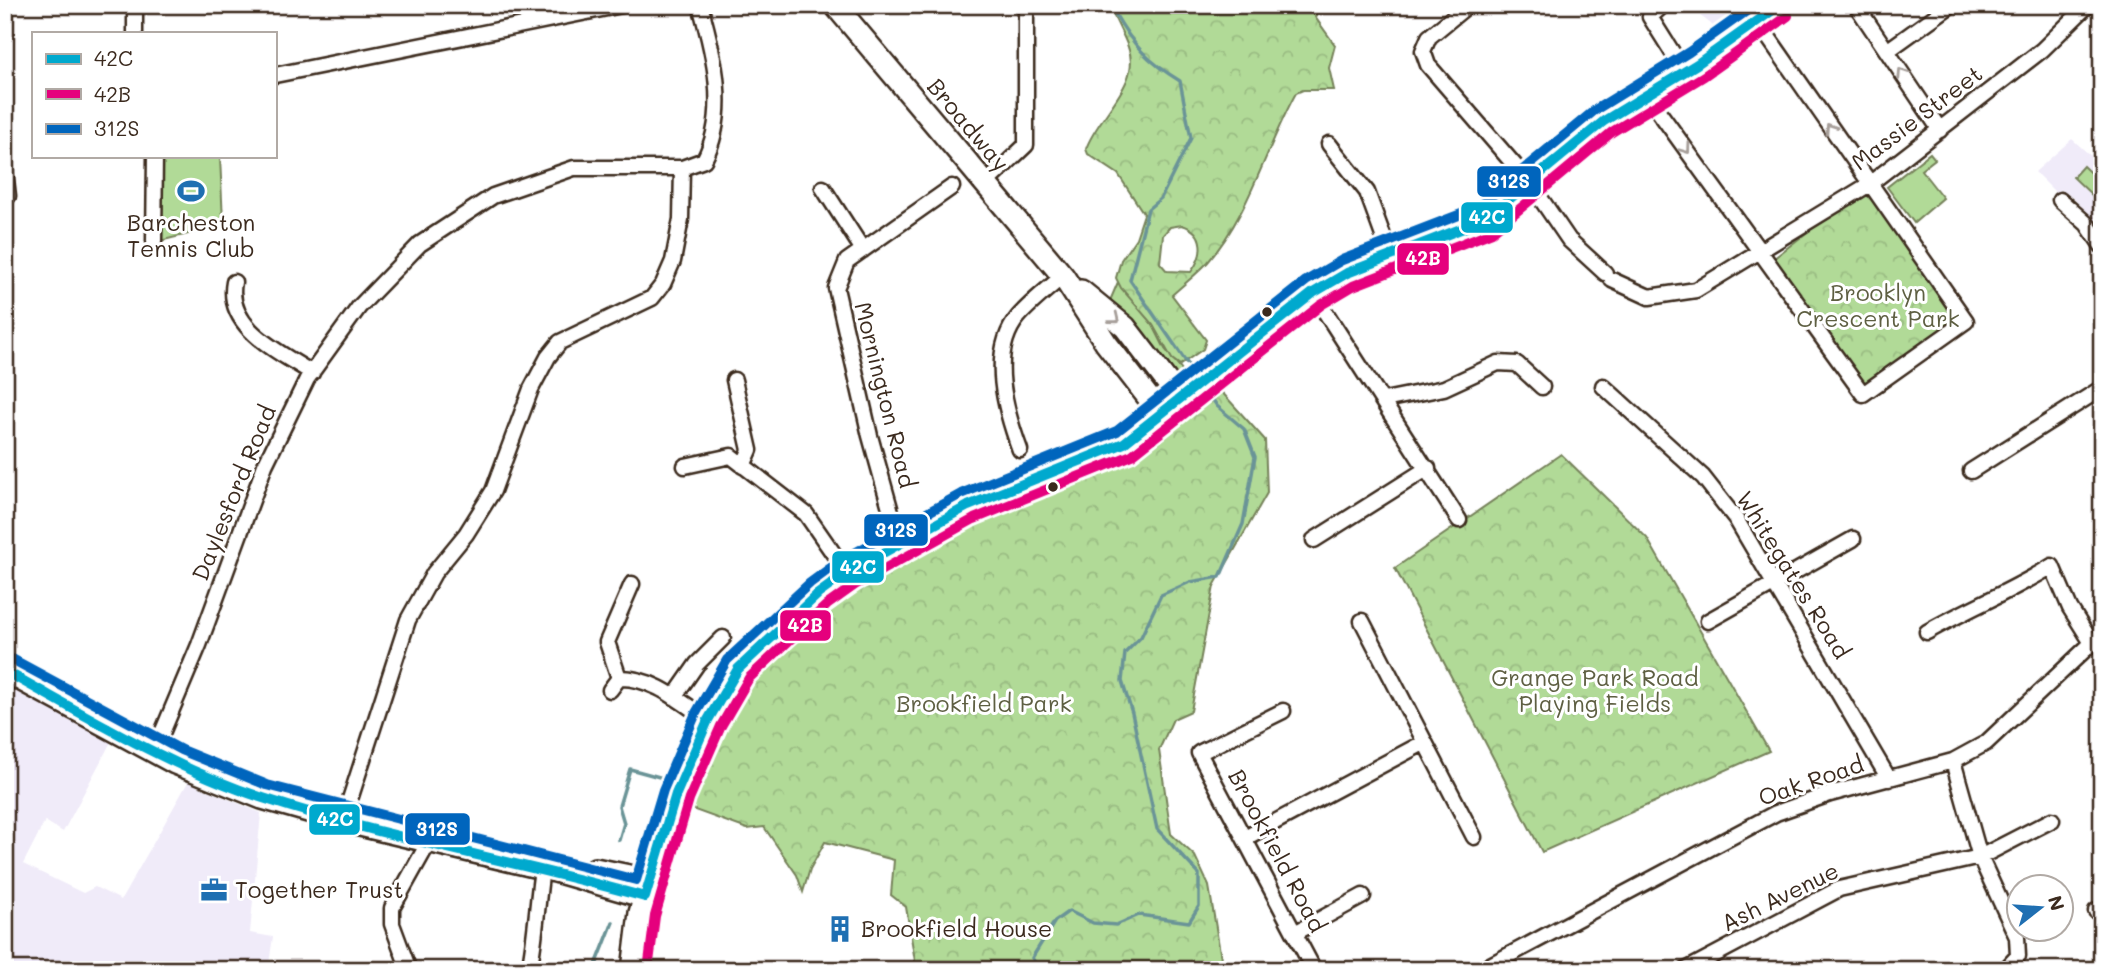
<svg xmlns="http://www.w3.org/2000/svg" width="2107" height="975" font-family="Mali,sans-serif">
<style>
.built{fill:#f0ebf9}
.green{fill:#b1da97;stroke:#76825a;stroke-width:2}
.forest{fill:url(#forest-crowns);stroke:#76825a;stroke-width:2;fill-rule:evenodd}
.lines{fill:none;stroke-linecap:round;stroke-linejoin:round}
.stream{stroke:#6b9497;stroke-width:3.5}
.street-casing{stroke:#3b2a1e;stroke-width:19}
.secondary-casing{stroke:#3b2a1e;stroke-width:26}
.primary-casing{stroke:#3b2a1e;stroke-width:28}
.street{stroke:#fff;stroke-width:14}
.secondary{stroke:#fff;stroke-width:21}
.primary{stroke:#fff;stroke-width:23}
.bus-1-casing{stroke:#fff;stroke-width:16}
.bus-2-casing{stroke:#fff;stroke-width:16}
.bus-3-casing{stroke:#fff;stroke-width:16}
.bus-1{stroke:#00a9ce;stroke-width:10}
.bus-2{stroke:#e5007d;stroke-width:10}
.bus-3{stroke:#0065bd;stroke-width:10}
.oneway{stroke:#a79f9a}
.bus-dot{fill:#3b2a1e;stroke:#fff;stroke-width:2.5}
.labels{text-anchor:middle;stroke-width:6;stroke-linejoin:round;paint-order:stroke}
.street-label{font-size:23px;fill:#3b2a1e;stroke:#fff}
.poi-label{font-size:23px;fill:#3b2a1e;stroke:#fff;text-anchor:start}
.park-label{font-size:23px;fill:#5e5f42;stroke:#fff}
.line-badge{stroke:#fff;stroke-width:2.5}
.badge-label{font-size:19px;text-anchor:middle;font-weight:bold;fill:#fff}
</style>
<defs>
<pattern id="forest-crowns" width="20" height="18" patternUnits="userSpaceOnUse" patternTransform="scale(1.75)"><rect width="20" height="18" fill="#b1da97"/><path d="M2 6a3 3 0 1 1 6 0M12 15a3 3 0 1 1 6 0" fill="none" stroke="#99bb82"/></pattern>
</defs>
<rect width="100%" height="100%" fill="#fff"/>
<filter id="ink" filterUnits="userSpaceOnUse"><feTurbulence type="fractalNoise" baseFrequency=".0143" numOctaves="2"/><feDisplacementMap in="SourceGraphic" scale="14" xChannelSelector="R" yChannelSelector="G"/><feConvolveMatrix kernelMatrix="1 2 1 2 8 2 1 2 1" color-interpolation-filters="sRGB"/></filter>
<g filter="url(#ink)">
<path class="built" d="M1686 5H1751L1756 12 1719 36 1711 24Z
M2072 139 2102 166V227L2073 198 2060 189 2056 193 2035 172Z
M5 685 112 740 63 832 45 821 23 864 83 893 95 887 121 900 188 782 261 813 250 933 273 937 268 970H5Z"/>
<path class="green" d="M1930 153 1935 159 1921 170 1943 198 1914 223 1887 187Z
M220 157 223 222 212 228 160 241 161 159Z
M2083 166 2102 184 2093 196 2073 177Z
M1118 282 1153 325 1165 349 1187 376 1177 379 1109 303Z"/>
<path class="forest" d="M1103 5H1320L1315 17 1335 45 1329 68 1334 90H1303L1296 93C1265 149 1250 213 1208 262 1197 274 1184 284 1172 295L1206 340 1203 349 1180 365 1172 359 1153 325 1121 288 1116 278 1121 260 1136 238 1144 214 1118 174 1088 154 1086 149C1096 117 1143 83 1128 47 1123 33 1115 21 1110 7ZM1182 225C1206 232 1204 255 1191 272L1167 271 1160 263 1163 235 1170 227Z
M1865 187 1960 319 1864 390 1773 259Z
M1218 370 1219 389 1265 440 1267 493 1214 586 1191 711 1173 719 1159 750 1171 834 1195 856 1209 886 1223 970H912L915 961 906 907 891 895 894 860 825 842 810 869 803 892 797 875 764 827 747 829 689 808 720 730 738 669 847 573 1124 443Z
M1561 454 1647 538 1769 751 1542 852 1395 568Z"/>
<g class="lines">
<path class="stream" d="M1118 5 1114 12C1133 45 1147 61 1180 81L1191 138 1161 198 1148 209 1130 280 1196 376
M619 840 624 823 619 806 630 769 663 778
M594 970 613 922
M1040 970 1032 958 1055 921 1069 911 1093 923 1116 925 1139 915 1189 922 1199 906V874L1157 829 1132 713 1122 681 1125 653 1141 637 1161 595 1190 582 1220 577 1243 524 1255 457 1244 429 1217 406 1205 388"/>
<defs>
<path id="street" d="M135 5V33
M1468 5 1429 37 1423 51 1428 65 1530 183 1569 240 1605 273
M1663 5 1650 17 1684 71
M1856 5 1940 130
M1887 51 1951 5
M275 75 622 5
M1646 94 1863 394 1966 321 1757 21
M1329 144 1367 192 1390 255
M5 171 8 196 5 199
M984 185 1026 145V5
M823 188 863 250
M2060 200 2087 224 2102 246
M154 241 155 156
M1612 280 1649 297 1696 290 1868 185 2042 50 2088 5
M234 282C225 328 280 352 312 373
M1313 293 1459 520
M734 380 750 450 743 466
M1603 386 1703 477 1736 519 1889 779
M1384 400 1444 388 1498 363 1517 364 1542 387
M1020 450C1006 412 988 353 1018 317 1031 302 1048 289 1063 276
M685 466 731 456 806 514 847 573
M1971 471 2102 388
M1314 540 1428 468
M900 544 870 436 836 288 847 261 952 187
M632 584 607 642 619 678C653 677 681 702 708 720
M1362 621 1474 837
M1708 621 1853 539
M1927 632C1969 608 2012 591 2052 566L2070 608 2092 643
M610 690 619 678
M674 697 697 664 723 638
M1283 711 1199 753 1314 970
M154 752 199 645 265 465 307 379 359 307 420 244 493 196 574 168H682L704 160C729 113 714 54 700 5
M1953 761 1980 857 2017 937 2018 956 2005 970
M343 821 408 620 434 573 466 534 493 491 531 389 548 357 560 342 652 298 663 284 673 261 681 219 682 168
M1245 838 1425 742
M2096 911 2102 910
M1295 933 1363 896
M409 970 392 924V908L430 840
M529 970C536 936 537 903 542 869
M1481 970 1776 813 1830 794 1953 761 1986 743 2092 643 2102 639
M1686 970 1839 889 1980 857 2052 820"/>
<path id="secondary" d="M835 5 1063 276 1106 343 1162 415
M1081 291 1125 327 1181 400
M5 671 175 763 262 798 343 821 555 871 645 897
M595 869 649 880"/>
<path id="primary" d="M634 970 641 913 676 794 708 720 738 669 818 594 847 573 968 506 1124 443 1313 293 1347 273 1390 255 1484 220 1604 121 1697 64 1780 5"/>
</defs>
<use href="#street" class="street-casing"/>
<use href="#secondary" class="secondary-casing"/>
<use href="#primary" class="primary-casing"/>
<use href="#street" class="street"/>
<use href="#secondary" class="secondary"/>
<use href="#primary" class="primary"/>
<defs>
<path id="bus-1" d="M5 671C89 717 172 768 263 798 388 839 519 861 645 897L676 794 708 720 738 669 818 594 847 573 968 506 1124 443 1313 293 1347 273 1484 220 1604 121 1697 64 1780 5"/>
<path id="bus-2" d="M648 970 655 916 689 799 721 726 749 678 827 605 855 585 974 519 1132 455 1321 305 1353 286 1492 232 1612 132 1704 76 1788 16"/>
<path id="bus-3" d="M12 659 181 750 267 785 636 880 663 790 696 713 727 660 810 583 840 561 961 494 1117 431 1306 281 1342 260 1477 208 1595 110 1689 52 1755 5"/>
</defs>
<use href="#bus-1" class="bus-1-casing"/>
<use href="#bus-2" class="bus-2-casing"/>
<use href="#bus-3" class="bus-3-casing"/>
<use href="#bus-1" class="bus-1"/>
<use href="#bus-2" class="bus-2"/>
<use href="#bus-3" class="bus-3"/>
</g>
<defs><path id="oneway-chevron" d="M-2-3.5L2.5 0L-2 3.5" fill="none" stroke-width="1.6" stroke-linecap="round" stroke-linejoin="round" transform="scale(1.75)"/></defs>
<g class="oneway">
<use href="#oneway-chevron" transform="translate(1902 73) rotate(-123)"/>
<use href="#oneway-chevron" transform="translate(1830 128) rotate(-124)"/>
<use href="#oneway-chevron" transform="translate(1686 149) rotate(54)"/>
<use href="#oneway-chevron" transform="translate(1115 319) rotate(39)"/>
</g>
</g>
<defs>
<symbol id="stadium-bare" viewBox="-9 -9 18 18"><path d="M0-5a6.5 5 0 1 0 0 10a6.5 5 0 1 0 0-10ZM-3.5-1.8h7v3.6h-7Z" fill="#1f6fb2" stroke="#fff" stroke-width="2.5" paint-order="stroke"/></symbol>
<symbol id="office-bare" viewBox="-9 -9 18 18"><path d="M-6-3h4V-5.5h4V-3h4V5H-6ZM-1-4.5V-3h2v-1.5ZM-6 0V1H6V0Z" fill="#1f6fb2" stroke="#fff" stroke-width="2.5" paint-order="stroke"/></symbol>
<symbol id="building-bare" viewBox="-9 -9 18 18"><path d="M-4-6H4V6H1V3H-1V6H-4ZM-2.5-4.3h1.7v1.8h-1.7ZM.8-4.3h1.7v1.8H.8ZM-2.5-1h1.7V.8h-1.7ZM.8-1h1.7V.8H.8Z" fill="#1f6fb2" stroke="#fff" stroke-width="2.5" paint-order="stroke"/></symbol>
</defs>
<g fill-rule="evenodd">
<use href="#stadium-bare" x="172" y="172" width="38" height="38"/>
<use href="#office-bare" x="195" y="871" width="38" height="38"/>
<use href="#building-bare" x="821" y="910" width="38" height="38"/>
</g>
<g class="bus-dot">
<circle cx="1267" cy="312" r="6"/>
<circle cx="1053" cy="487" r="6"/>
</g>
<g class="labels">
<g class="street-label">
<text transform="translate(1917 118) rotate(-37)" y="8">Massie Street</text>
<text transform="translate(968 125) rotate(50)" y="8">Broadway</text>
<text transform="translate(885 395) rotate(76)" y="8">Mornington Road</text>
<text transform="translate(234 493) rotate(-68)" y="8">Daylesford Road</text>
<text transform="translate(1793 575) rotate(58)" y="8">Whitegates Road</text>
<text transform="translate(1811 781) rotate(-19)" y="8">Oak Road</text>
<text transform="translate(1277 851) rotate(62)" y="8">Brookfield Road</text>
<text transform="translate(1780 897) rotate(-26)" y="8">Ash Avenue</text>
</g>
<g class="poi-label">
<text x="191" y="231" text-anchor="middle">Barcheston<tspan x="191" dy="26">Tennis Club</tspan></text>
<text x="235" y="898">Together Trust</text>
<text x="861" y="937">Brookfield House</text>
</g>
<g class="park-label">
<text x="1878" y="301">Brooklyn<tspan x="1878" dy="26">Crescent Park</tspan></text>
<text x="1595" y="686">Grange Park Road<tspan x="1595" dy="26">Playing Fields</tspan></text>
<text x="984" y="712">Brookfield Park</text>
</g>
</g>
<g class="line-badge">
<rect x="1476" y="165" width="66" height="33" rx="7" fill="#0065bd"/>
<rect x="1460" y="201" width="54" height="33" rx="7" fill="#00a9ce"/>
<rect x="1396" y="242" width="54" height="34" rx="7" fill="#e5007d"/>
<rect x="863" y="513" width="66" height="34" rx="7" fill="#0065bd"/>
<rect x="831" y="550" width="54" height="34" rx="7" fill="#00a9ce"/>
<rect x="779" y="609" width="53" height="33" rx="7" fill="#e5007d"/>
<rect x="308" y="803" width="53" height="33" rx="7" fill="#00a9ce"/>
<rect x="404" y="812" width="67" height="34" rx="7" fill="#0065bd"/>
</g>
<g class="badge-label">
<text x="1509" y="188">312S</text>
<text x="1487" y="224">42C</text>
<text x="1423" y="265">42B</text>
<text x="896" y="537">312S</text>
<text x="858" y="574">42C</text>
<text x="805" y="632">42B</text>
<text x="335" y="826">42C</text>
<text x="437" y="836">312S</text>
</g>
<rect width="2107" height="975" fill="none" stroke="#fff" stroke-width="28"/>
<rect x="14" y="14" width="2079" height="947" fill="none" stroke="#3b2a1e" stroke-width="2.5" filter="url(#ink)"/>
<rect x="32" y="32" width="245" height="126" fill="#ffffff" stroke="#b1aaa5" stroke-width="2"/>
<rect x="46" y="54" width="35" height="10" fill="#00a9ce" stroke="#b1aaa5" stroke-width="2"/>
<text x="94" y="66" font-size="21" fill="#3b2a1e">42C</text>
<rect x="46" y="89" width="35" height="10" fill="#e5007d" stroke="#b1aaa5" stroke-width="2"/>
<text x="94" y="102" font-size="21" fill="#3b2a1e">42B</text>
<rect x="46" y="124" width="35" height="10" fill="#0065bd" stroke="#b1aaa5" stroke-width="2"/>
<text x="94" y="136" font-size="21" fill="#3b2a1e">312S</text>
<g transform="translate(2040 908) rotate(73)"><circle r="33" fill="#ffffff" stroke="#b1aaa5" stroke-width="2"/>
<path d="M0-5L12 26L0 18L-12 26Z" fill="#1f6fb2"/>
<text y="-10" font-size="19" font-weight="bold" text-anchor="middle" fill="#3b2a1e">N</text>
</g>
</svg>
